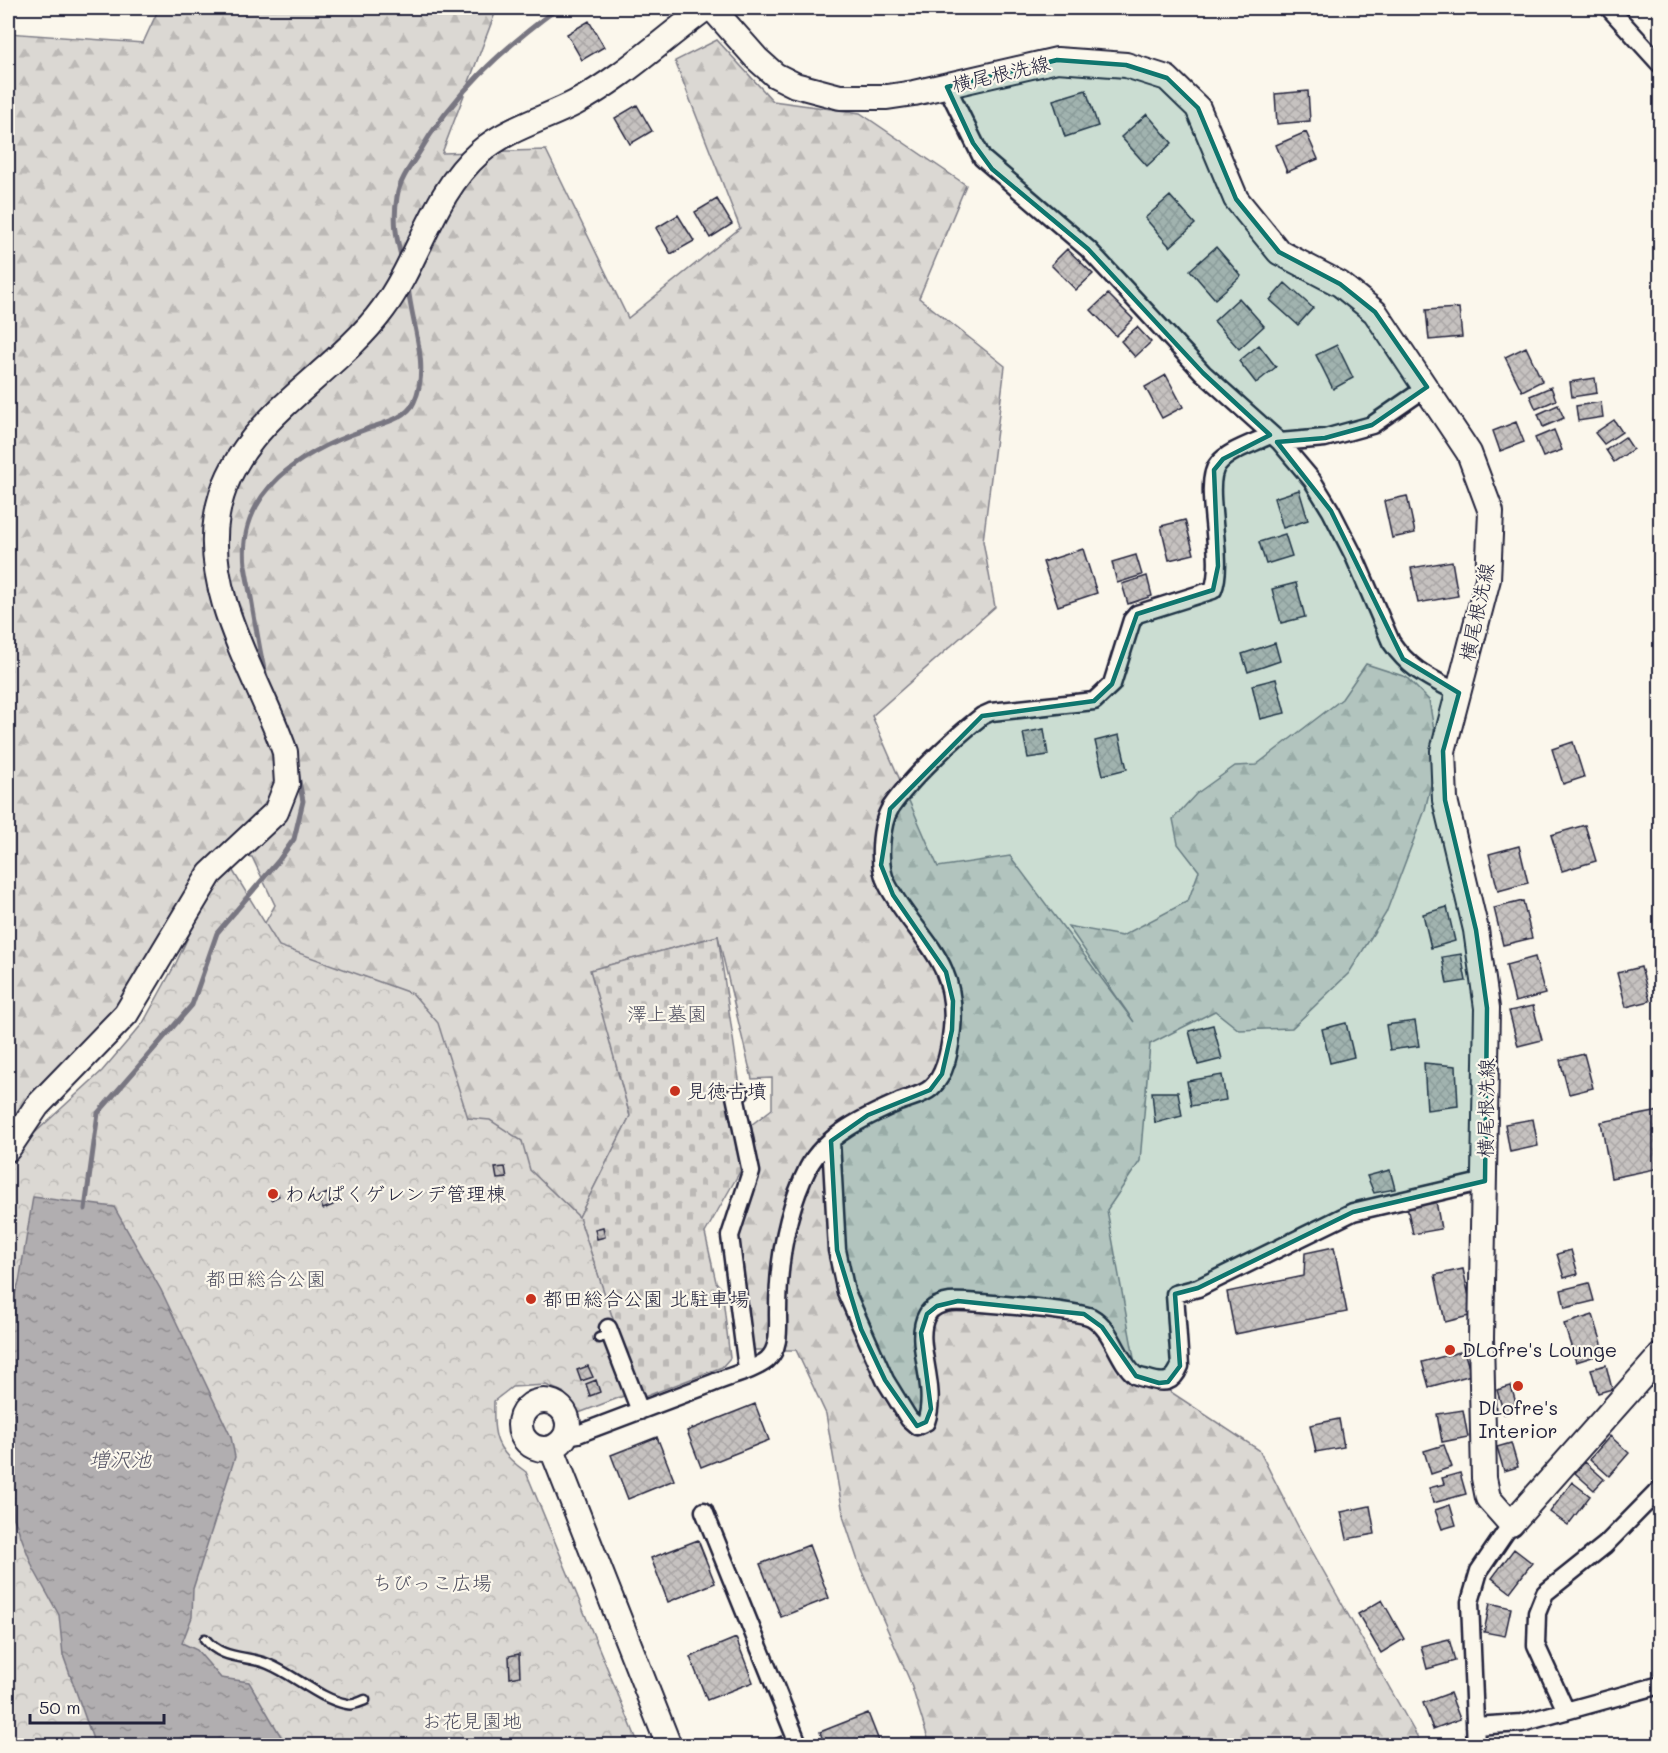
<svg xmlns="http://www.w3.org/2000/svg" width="1668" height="1753" font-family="Mali,'Klee One',sans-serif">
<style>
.forest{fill:url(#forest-firs);stroke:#7e7d87;stroke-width:1.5}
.cemetery{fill:url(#cemetery-stones);stroke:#7e7d87;stroke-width:1.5}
.park{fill:url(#park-crowns);stroke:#7e7d87;stroke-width:1.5}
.water{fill:url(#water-ripples);stroke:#787681;stroke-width:1.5}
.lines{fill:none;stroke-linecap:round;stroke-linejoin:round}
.stream{stroke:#787681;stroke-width:5}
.building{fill:url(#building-cross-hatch);stroke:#22223b;stroke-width:1.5}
.lane-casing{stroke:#22223b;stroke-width:13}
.street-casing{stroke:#22223b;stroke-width:21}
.secondary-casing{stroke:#22223b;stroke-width:28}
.lane{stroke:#fbf7ec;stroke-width:8}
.street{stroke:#fbf7ec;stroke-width:16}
.secondary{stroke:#fbf7ec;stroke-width:24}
.marked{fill:#0f766e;fill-opacity:0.2;stroke:#0f766e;stroke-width:4.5;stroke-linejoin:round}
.poi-dot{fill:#c8321e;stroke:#fbf7ec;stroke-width:2}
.labels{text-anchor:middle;stroke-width:4.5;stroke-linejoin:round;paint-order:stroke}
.street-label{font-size:20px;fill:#22223b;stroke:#fbf7ec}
.park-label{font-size:20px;fill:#505061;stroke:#fbf7ec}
.poi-label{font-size:20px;fill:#22223b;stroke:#fbf7ec;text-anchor:start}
.water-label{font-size:21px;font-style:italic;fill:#545364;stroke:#fbf7ec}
</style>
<defs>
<pattern id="forest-firs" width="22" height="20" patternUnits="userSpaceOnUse" patternTransform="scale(1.5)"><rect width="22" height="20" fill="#dbd8d3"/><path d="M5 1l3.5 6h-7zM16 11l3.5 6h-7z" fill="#bcb9b6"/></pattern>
<pattern id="cemetery-stones" width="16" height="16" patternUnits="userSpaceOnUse" patternTransform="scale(1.5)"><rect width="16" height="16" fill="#dbd8d3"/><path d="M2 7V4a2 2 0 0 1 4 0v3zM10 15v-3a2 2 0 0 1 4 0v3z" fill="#bcb9b6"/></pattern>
<pattern id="park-crowns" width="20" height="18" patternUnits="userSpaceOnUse" patternTransform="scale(1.5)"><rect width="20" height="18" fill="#dbd8d3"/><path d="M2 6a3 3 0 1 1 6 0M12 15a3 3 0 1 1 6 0" fill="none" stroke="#bcb9b6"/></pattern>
<pattern id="water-ripples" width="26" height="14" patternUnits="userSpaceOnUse" patternTransform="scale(1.5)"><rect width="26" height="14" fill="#b1aeb0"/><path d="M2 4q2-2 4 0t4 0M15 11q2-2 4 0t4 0" fill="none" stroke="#908d90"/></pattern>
<pattern id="building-cross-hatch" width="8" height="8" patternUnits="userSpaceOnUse" patternTransform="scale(1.5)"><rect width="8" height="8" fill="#c6c2c0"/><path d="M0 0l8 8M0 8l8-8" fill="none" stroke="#aaa6a6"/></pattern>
</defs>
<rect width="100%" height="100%" fill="#fbf7ec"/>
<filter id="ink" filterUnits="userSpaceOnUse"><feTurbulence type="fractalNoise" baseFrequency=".0167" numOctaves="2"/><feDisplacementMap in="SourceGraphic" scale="12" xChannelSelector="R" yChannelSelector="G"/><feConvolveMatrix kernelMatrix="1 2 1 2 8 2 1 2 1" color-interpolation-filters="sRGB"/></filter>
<g filter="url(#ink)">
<path class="forest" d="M159 8H497L442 153 546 150 628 318 740 228 675 61 717 40 773 101 860 113 966 185 919 298 1005 366 983 541 995 607 872 716 938 867 1010 856 1134 1022 1068 926 1122 936 1188 901 1199 871 1178 844 1173 819 1196 794 1235 766 1256 765 1342 699 1366 664 1406 677 1429 700 1438 754 1425 810 1386 913 1349 973 1292 1028 1239 1030 1215 1011 1150 1044 1140 1161 1107 1210 1136 1369 1259 1450 1299 1528 1422 1745H930L910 1681 860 1567 844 1519 826 1414 796 1350H750L737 1239 760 1172 751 1125 772 1109V1078L752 1079 718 936 591 970 630 1116 579 1217 602 1287 317 1059 265 923 275 905 252 857 231 855 126 1014 8 1138V33L143 43Z"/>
<path class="cemetery" d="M718 936 740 1086 726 1092 742 1168 705 1233 716 1282 722 1289 730 1358 722 1367 639 1399 579 1217 630 1116 590 970Z"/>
<path class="park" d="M225 858 279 946 413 994 438 1023 468 1118 490 1120 522 1141 530 1170 579 1217 637 1391 576 1414 563 1392 546 1385 512 1387 494 1401C493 1438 495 1450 526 1472L639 1745 8 1746V1168L26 1141 102 1071 143 1023 176 963Z"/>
<path class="water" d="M33 1197 114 1207 161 1290 231 1437 235 1457 193 1589 192 1617 182 1643 197 1650 221 1678 249 1682 286 1745H95L63 1655 59 1615 33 1568 14 1518 8 1438V1312L19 1282Z"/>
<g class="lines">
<path class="stream" d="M402 259C396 238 393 220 397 197 399 182 409 168 417 156 452 95 502 49 558 8
M266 677C260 655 257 632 253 610 251 595 247 580 245 565 237 491 303 451 364 430 380 424 407 419 414 402 431 366 411 324 408 286
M85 1209 98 1113 192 1005 217 933 279 860 294 839 303 801 297 771"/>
</g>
<path class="building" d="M589 21 604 47 582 60 567 34Z
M1086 90 1098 126 1065 137 1053 100Z
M1308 91 1310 121 1277 124 1275 94Z
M637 105 652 131 630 144 615 118Z
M1147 114 1172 143 1147 166 1121 137Z
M1306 132 1318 159 1287 172 1276 145Z
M1170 196 1195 224 1170 247 1145 218Z
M717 199 732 224 710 238 695 212Z
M678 215 694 241 671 254 656 228Z
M1216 247 1241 276 1215 299 1190 270Z
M1067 249 1093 274 1076 290 1051 265Z
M1285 283 1313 308 1298 325 1270 300Z
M1108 294 1133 319 1116 336 1091 310Z
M1239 298 1264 326 1239 349 1214 321Z
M1459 308 1462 337 1429 340 1426 310Z
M1137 327 1151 342 1135 357 1121 341Z
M1259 345 1276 367 1256 383 1239 361Z
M1337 345 1353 378 1333 389 1316 355Z
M1526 347 1542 381 1522 391 1505 357Z
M1166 375 1183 407 1162 418 1145 387Z
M1595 378 1597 393 1572 397 1570 382Z
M1551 387 1556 400 1536 409 1530 396Z
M1601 402 1603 417 1578 421 1576 406Z
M1558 405 1564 418 1543 427 1538 414Z
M1614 420 1622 432 1604 444 1595 433Z
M1516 422 1524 442 1500 451 1493 431Z
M1554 430 1562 450 1543 457 1535 438Z
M1625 437 1633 449 1614 462 1606 450Z
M1299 490 1308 520 1283 528 1274 498Z
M1407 496 1415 533 1392 538 1384 501Z
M1185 520 1194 554 1169 560 1161 526Z
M1285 534 1292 556 1266 564 1259 542Z
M1083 549 1097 593 1058 606 1043 562Z
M1136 555 1142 575 1117 583 1112 562Z
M1452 561 1458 596 1418 603 1411 568Z
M1147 576 1152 596 1128 604 1122 584Z
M1296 583 1305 617 1281 623 1272 589Z
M1275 643 1280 661 1248 672 1242 654Z
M1276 679 1285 713 1260 719 1252 685Z
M1044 729 1048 755 1028 758 1023 733Z
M1119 735 1127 769 1103 775 1095 741Z
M1573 742 1584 777 1563 784 1552 749Z
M1585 825 1596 861 1562 871 1551 835Z
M1519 846 1528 883 1498 891 1489 854Z
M1523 901 1532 938 1503 945 1494 908Z
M1447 907 1455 941 1431 948 1423 914Z
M1461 954 1466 981 1447 984 1442 957Z
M1535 957 1545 994 1515 1002 1506 965Z
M1641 967 1650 1001 1626 1007 1617 973Z
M1533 1006 1542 1040 1518 1046 1509 1011Z
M1415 1021 1419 1046 1390 1050 1386 1025Z
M1346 1023 1354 1057 1330 1063 1322 1029Z
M1213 1025 1222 1059 1198 1065 1189 1031Z
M1584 1054 1593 1088 1569 1094 1560 1060Z
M1424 1063 1456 1066 1458 1106 1427 1110Z
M1222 1075 1226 1100 1191 1106 1187 1081Z
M1152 1092H1178L1182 1116 1155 1123Z
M1660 1111V1168L1611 1178 1601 1122Z
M1533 1119 1538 1146 1510 1152 1505 1124Z
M505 1167 507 1178 497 1179 495 1168Z
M1390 1170 1395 1189 1374 1193 1367 1176Z
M275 1188 279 1196 271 1200 267 1192Z
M328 1193 333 1205 323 1209 318 1197Z
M1436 1201 1441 1229 1413 1234 1407 1207Z
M603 1227 605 1237 597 1239 595 1229Z
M1334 1247 1347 1312 1235 1334 1227 1292 1304 1276 1305 1253Z
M1571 1250 1578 1274 1564 1278 1557 1254Z
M1463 1269 1473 1315 1445 1322 1435 1275Z
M1589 1283 1594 1301 1565 1308 1561 1290Z
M1593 1315 1605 1353 1576 1362 1564 1324Z
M1464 1351 1471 1375 1429 1387 1422 1362Z
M1606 1365 1612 1389 1598 1393 1591 1369Z
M588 1366 593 1377 581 1381 577 1370Z
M596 1380 600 1392 590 1396 586 1384Z
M1511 1386 1518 1410 1504 1414 1497 1390Z
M755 1404 769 1440 701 1467 687 1431Z
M1463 1410 1468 1437 1442 1442 1437 1414Z
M1339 1419 1344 1447 1316 1452 1310 1425Z
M1610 1436 1629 1453 1609 1476 1590 1459Z
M657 1437 674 1480 628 1499 611 1455Z
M1511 1443 1518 1467 1504 1471 1497 1447Z
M1444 1445 1452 1467 1431 1474 1424 1451Z
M1585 1462 1604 1479 1594 1490 1575 1473Z
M1460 1473 1466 1494 1433 1503 1429 1488 1444 1484 1442 1478Z
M1572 1482 1590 1496 1568 1525 1550 1512Z
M1450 1505 1456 1525 1442 1529 1435 1510Z
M1370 1506 1375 1534 1347 1539 1341 1512Z
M698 1540 715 1583 668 1602 651 1558Z
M809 1545 829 1598 781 1617 760 1564Z
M1514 1549 1532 1563 1510 1592 1492 1578Z
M1382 1600 1404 1639 1381 1653 1358 1614Z
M1490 1603 1511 1608 1505 1636 1484 1632Z
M736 1638 753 1682 707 1700 690 1657Z
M1449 1639 1455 1661 1427 1669 1421 1646Z
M519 1654 520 1676 510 1678 509 1656Z
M1450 1693 1460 1719 1433 1729 1423 1703Z
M868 1713 881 1746H825L820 1732Z
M781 1736 784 1746H758Z"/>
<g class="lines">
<defs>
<path id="lane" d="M599 1338 611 1334
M205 1639C222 1660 246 1655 268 1664 295 1675 319 1699 347 1704 353 1706 360 1702 365 1700"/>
<path id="street" d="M1609 8 1660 64
M947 87 982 158 1088 249 1203 373 1280 442 1312 480 1331 511 1354 556 1391 642C1410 670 1430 678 1459 693
M1280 442 1325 438 1372 425 1427 387
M740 1093 735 1096 751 1172 730 1236 747 1369
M831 1141 837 1250 846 1292 885 1380 909 1419 917 1426 926 1422C939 1385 912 1342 927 1315 931 1307 942 1303 950 1302 965 1300 1079 1311 1091 1317 1113 1329 1117 1360 1135 1375 1138 1377 1144 1378 1148 1379 1165 1384 1173 1383 1180 1366L1175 1294 1198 1288 1353 1212 1485 1181
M608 1328 640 1411
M566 1436 578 1434C623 1417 668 1400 713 1383 729 1376 753 1371 767 1360 780 1349 778 1328 778 1313 778 1265 786 1212 808 1168 825 1135 867 1116 899 1102 909 1098 923 1095 931 1088 946 1075 950 1049 952 1029 959 958 915 938 887 884 877 866 880 824 891 807 911 778 954 738 982 716L991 712 1094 701 1112 684 1132 620 1137 614 1213 590C1226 559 1201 484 1218 464 1229 450 1255 443 1270 435
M704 1511 799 1746
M1566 1711 1536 1645 1537 1613 1545 1593 1605 1545 1660 1489
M1475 1726 1522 1723 1660 1685
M1476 1746 1470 1602 1479 1571 1511 1524"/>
<path id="secondary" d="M712 8 757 59 775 75 795 85 840 97H887L914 93 1057 60 1126 65 1167 78 1198 108 1236 199 1279 252 1340 284 1375 312 1469 453 1491 512 1488 579 1443 751 1445 800 1476 930 1487 1008 1481 1338 1484 1478 1488 1498 1511 1524 1660 1356
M8 1149 37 1106 126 1014 210 874 276 812 287 784 285 752C259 677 203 597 217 515 232 422 332 379 383 309 420 259 432 194 480 152 506 129 544 119 575 103 622 78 663 39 706 8
M520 1425a24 24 0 1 1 48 0a24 24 0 1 1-48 0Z
M552 1449 669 1746"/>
</defs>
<use href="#lane" class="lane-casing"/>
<use href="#street" class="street-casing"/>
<use href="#secondary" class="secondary-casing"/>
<use href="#lane" class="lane"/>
<use href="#street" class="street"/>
<use href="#secondary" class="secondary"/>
</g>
</g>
<path class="marked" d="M1057 60 1126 65 1167 78 1198 108 1236 199 1279 252 1340 284 1375 312 1427 387 1372 425 1325 438 1277 442 1331 511 1403 659 1459 693 1443 751 1445 800 1476 930 1487 1008 1485 1181 1353 1212 1198 1288 1175 1294 1180 1366 1168 1382 1159 1383 1136 1376 1102 1327 1084 1314 958 1301 937 1306 927 1314 921 1333 931 1409 926 1422 917 1426 885 1380 861 1329 837 1250 831 1141 868 1115 930 1090 942 1074 952 1030 953 1001 946 972 893 895 881 865 890 809 982 716 1094 701 1112 684 1137 614 1213 590 1218 566 1214 470 1223 459 1270 435 1203 373 1088 249 992 169 973 143 947 87Z"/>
<g class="poi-dot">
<circle cx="675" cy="1091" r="6"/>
<circle cx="273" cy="1194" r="6"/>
<circle cx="531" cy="1299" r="6"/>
<circle cx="1450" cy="1350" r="6"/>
<circle cx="1518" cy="1386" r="6"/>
</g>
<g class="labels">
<g class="street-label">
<text transform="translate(1001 74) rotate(-13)" y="7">横尾根洗線</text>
<text transform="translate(1477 612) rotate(-78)" y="7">横尾根洗線</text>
<text transform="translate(1486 1108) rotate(-89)" y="7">横尾根洗線</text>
</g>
<g class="park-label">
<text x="667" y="1021">澤上墓園</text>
<text x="266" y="1286">都田総合公園</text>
<text x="432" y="1590">ちびっこ広場</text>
<text x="472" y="1728">お花見園地</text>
</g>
<g class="poi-label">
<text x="687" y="1098">見徳古墳</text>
<text x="285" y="1201">わんぱくゲレンデ管理棟</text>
<text x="543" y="1306">都田総合公園 北駐車場</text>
<text x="1462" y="1357">DLofre's Lounge</text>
<text x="1518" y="1415" text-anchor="middle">DLofre's<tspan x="1518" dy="23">Interior</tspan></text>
</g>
<g class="water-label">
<text x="120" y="1467">増沢池</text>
</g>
</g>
<rect width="1668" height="1753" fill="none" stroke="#fbf7ec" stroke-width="30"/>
<rect x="15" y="15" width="1638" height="1723" fill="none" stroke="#22223b" stroke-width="2" filter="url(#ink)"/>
<path d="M30 1714v9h134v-9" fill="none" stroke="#22223b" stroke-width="3"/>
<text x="39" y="1714" font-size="18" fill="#22223b" stroke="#fbf7ec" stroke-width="4.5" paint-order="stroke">50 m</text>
</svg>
